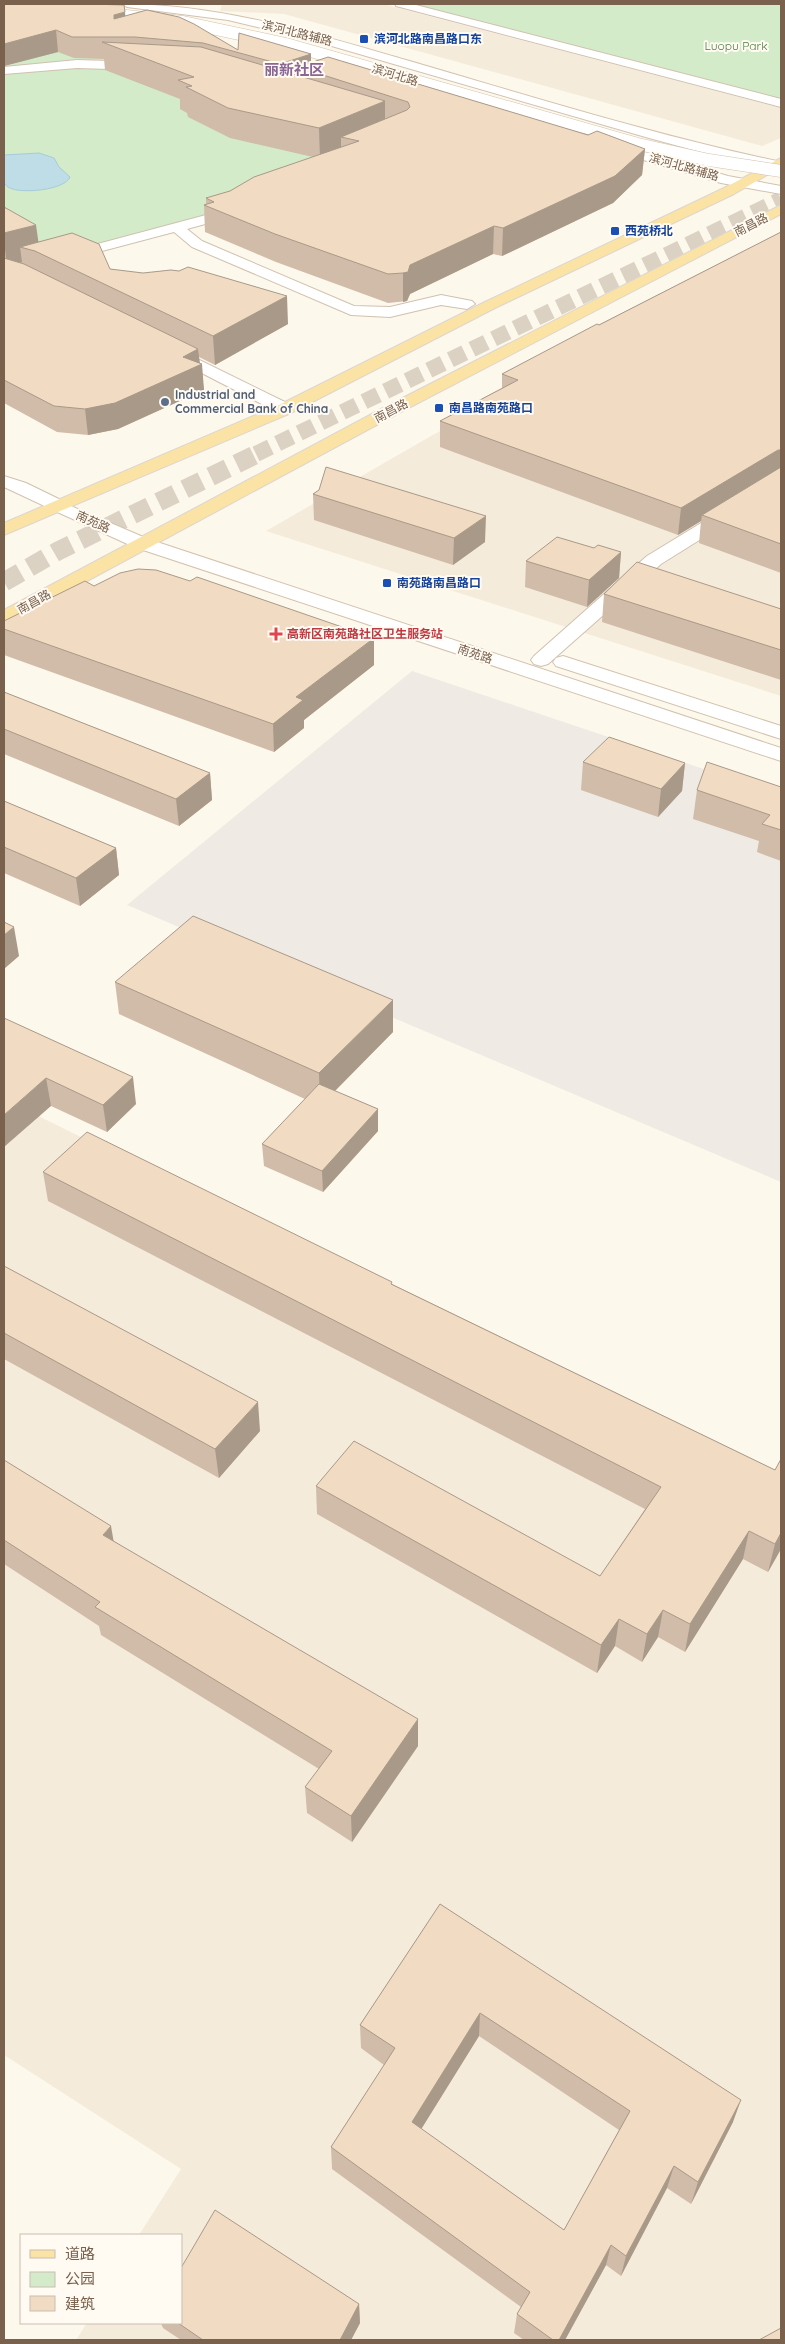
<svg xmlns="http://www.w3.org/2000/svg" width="785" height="2344" font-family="Quicksand,'Noto Sans SC',sans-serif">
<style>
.residential{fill:#f5ebda}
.industrial{fill:#efeae4}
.green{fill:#d3ebc9}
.water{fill:#bfdde7;stroke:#a5ccd9}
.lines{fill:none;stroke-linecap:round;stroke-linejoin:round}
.highway-tunnel-far2{stroke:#dcd2c4;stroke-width:12;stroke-dasharray:12 6;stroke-linecap:butt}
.highway-tunnel-far1{stroke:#dcd2c4;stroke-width:16;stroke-dasharray:16 8;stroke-linecap:butt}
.highway-tunnel{stroke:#dcd2c4;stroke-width:19;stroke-dasharray:19 10;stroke-linecap:butt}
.street-casing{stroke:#d0c1b0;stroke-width:2}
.secondary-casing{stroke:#d3c2ae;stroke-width:2}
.primary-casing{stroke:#dcd6d1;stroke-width:2}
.street{fill:#fff;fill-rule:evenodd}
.secondary{fill:#fff;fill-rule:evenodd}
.primary{fill:#fae3a5;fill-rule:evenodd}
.secondary-bridge-casing{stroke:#d3c2ae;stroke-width:13;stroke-linecap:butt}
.secondary-bridge{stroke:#fff;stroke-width:12}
.wall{fill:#d0bca8;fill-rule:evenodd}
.shaded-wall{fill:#a99988}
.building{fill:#f2dbc3;stroke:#a99988;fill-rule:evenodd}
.transit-dot{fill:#1a4fb4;stroke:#fffbf3;stroke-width:2}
.service-dot{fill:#5c6f8a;stroke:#fffbf3;stroke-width:2}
.health-dot{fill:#e0444e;stroke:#fffbf3;stroke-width:2}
.labels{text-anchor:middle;stroke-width:4;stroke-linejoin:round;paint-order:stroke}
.far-street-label{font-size:12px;fill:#79614d;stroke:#fffbf3}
.far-transit-label{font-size:12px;font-weight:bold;fill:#164399;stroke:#fffbf3;text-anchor:start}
.far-park-label{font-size:12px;fill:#507f44;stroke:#fffbf3}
.far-service-label{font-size:12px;font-weight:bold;fill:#4e5e75;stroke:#fffbf3;text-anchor:start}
.far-health-label{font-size:12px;font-weight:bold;fill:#be3a42;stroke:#fffbf3;text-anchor:start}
.far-quarter-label{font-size:15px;font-weight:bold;fill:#8a6694;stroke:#fffbf3}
</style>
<rect width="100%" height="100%" fill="#fdf8ec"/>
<path class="residential" d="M222 4H383L781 108V138L762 146 284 14 220 11Z
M781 248V696L266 531 431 436Z
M4 1099 781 1483V2340H76L87 2323H181V2235H139L181 2169 4 2055Z"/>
<path class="industrial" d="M412 671 781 795V1182L127 905Z"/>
<path class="green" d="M400 4H781V103Z
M4 34 125 50 388 133 217 213 4 270Z"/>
<path class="water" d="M39 153 54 158 59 167 70 177C65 190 22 194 10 188 7 187 6 185 4 183V155Z"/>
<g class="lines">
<path class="highway-tunnel-far2" d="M777 201 781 199"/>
<path class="highway-tunnel-far1" d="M256 454 780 200"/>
<path class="highway-tunnel" d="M4 582 58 551 259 453"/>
<defs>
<path id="street" d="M395 4H412L781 99V107L396 6Z
M77 60 142 62 148 66 142 70 77 68 4 74V67Z
M239 202 246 206 231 217 187 229 202 241 354 306 390 307 441 295 472 301 475 304 467 309 441 305 390 317 351 315 192 247 174 232 4 277V269L221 211Z
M169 345 291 405 293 409 291 413H279L163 353 161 350 163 347Z
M4 476 26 483 65 502 68 506 65 510H53L4 487Z
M781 477V489L661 564 548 664 541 666 534 664 531 660 534 656 647 556 775 478Z"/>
<path id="secondary" d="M122 4C219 4 313 33 406 60 530 96 654 135 781 162V170L719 157 649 138 304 38 228 20 127 7Z
M608 141 728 176 781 186V194L721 183 603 148 602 145Z
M59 501 148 539 781 748V761L134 547 53 510 50 506 53 502Z
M563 656 781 726V739L556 666 553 662 556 658Z"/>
<path id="primary" d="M781 158V167L734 194 495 308 291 413 4 535V523L279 405 485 302 724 188Z
M781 205V214L397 414 11 622 4 624V610L385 407Z"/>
</defs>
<use href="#street" class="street-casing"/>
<use href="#secondary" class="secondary-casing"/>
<use href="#primary" class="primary-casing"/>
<use href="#street" class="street"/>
<use href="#secondary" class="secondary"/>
<use href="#primary" class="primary"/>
<defs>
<path id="secondary-bridge" d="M88 12 183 22 286 44 638 144 709 160 781 171"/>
</defs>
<use href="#secondary-bridge" class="secondary-bridge-casing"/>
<use href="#secondary-bridge" class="secondary-bridge"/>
</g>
<path class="wall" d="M4 4 125 16 238 50 311 54V63L645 149 642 175 613 203 502 256 493 254 410 294 407 301 388 303 276 262 205 232 204 205 206 204V198L230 191 313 157 230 138 188 117 187 113 180 109V99L105 70 104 59 74 58 58 52 4 66Z
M4 207 39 242 110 269 288 324 215 365 199 357 204 390 118 429 88 435 57 432 4 403Z
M781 232V573L699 543 701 521 678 535 440 447V421L502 388V374Z
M319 490 485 542 453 565 314 520 313 494Z
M594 548 621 552 619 578 587 607 525 587 526 561Z
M94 586 374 665 304 720V728L274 752 4 655V621Z
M604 594 781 609V680L602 622Z
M4 692 210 773 212 800 179 826 4 754Z
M583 762 685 763 682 791 658 817 581 790Z
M781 787V861L757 852 759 841 693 819 697 790Z
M4 801 116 848 119 875 80 906 4 873Z
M115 982 393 1032 335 1091 378 1109V1131L323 1192 264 1166 262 1144 305 1099 119 1014Z
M4 1018 136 1104 107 1132 51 1106Z
M43 1172 392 1284 775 1470 781 1459V1549L768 1572 743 1559 685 1652 658 1637 642 1662 615 1646 597 1673 317 1514 316 1486 600 1576 645 1509 48 1201Z
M4 1266 260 1431 219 1478 4 1359Z
M4 1460 114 1541 418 1746 352 1842 307 1813 305 1787 319 1769 101 1635 99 1626 4 1564Z
M440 1904 733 2122 691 2204 667 2188 621 2276 606 2265 565 2340H524L514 2333 517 2314 521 2307 332 2169 331 2147 384 2065 361 2048 360 2025ZM479 2036 619 2130 564 2230 421 2129Z
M359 2304 360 2323 351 2340H181L163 2328 161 2323H181Z"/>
<path class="shaded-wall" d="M125 12 127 34 116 37 114 15Z
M56 30 58 52 4 66V44Z
M311 54V71L298 67 299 80 281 86 280 64Z
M385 101V131L341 137V150L320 158 319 128Z
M645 149 642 175 613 203 502 256 503 228Z
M36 225 40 253 35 251 20 247 22 262 7 266 4 240V233Z
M494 226 493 254 410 294 407 301 403 302V273L410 265Z
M287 296 288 324 215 365 213 336Z
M198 349 200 365 202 364 204 390 118 429 88 435 85 409Z
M778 450H781V476L702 515 701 521 678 535 681 508Z
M486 516 485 542 453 565 454 538Z
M621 552 619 578 587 607 589 580Z
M374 638V665L304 720V728L274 752 273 724 296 697Z
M685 763 682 791 658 817 661 789Z
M210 773 212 800 179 826 176 799Z
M116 848 119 875 80 906 76 878Z
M14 927 19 956 4 969V935Z
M393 1000V1032L320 1106 319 1073Z
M133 1077 136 1104 107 1132 103 1105Z
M46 1078 51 1106 4 1147V1115Z
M378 1109V1131L323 1192 322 1171Z
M258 1402 260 1431 219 1478 215 1449Z
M111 1526 116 1555 103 1535Z
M749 1531 743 1559 685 1652 690 1624Z
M781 1533V1549L768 1572 775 1544Z
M663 1610 658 1637 642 1662 647 1634Z
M619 1619 615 1646 597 1673 601 1645Z
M418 1719V1746L352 1842 351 1816Z
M480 2013 479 2036 412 2144V2122Z
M741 2100 733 2122 691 2204 698 2182Z
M674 2166 667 2188 621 2276 626 2256Z
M611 2245 606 2265 565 2340H559Z
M359 2304 360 2323 351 2340H340Z"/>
<path class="building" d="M4 4H88L124 5 125 12 114 15V19L147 10 179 17 194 24 238 50 239 33 311 54 280 64 203 43 135 37H72L56 30 4 44Z
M102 42 201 47 385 101 319 128 228 108 186 87 192 86 178 80 194 77Z
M328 57 588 135 597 131 645 149 615 176 503 228 494 226 410 265 408 272 403 273 388 274 275 234 204 205 214 202 206 198 230 191 254 177 359 141 341 137 407 110 410 107 408 102 298 67Z
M4 207 36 225 4 233Z
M781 232V450H778L681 508 440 421 518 380 502 374 597 324 599 325Z
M72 233 99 244 110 269 143 273 171 270 179 271 188 267 287 296 213 336 35 251 20 247Z
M4 258 24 264 198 349 183 357 202 364 115 403 85 409 54 406 4 380Z
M326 467 486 516 454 538 313 494 319 490Z
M781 467V544L702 515Z
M557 537 594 548 598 545 621 552 589 580 526 561Z
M637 562 781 609V650L604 594Z
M138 569 156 570 190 581 197 577 374 638 296 697 303 700 273 724 4 629V621L85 581 94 586 120 573Z
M4 692 210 773 176 799 4 729Z
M609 737 685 763 661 789 583 762Z
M707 762 781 787V830L762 824 770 815 697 790Z
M4 801 116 848 76 878 4 847Z
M193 916 393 1000 319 1073 115 982Z
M4 922 14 927 4 935Z
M4 1018 133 1077 103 1105 46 1078 4 1115Z
M319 1084 378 1109 322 1171 262 1144Z
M87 1132 392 1282 391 1284 775 1470 781 1459V1533L775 1544 749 1531 690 1624 663 1610 647 1634 619 1619 601 1645 316 1486 354 1441 600 1576 661 1487 43 1172Z
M4 1266 258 1402 215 1449 4 1333Z
M4 1460 111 1526 103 1535 418 1719 351 1816 305 1787 332 1751 95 1607 100 1602 4 1540Z
M440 1904 741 2100 698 2182 674 2166 626 2256 611 2245 559 2340H553L517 2314 530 2292 331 2147 395 2048 360 2025ZM480 2013 630 2111 564 2230 412 2122Z
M215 2210 359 2304 340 2340H203L178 2323H181V2268Z
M781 2328V2340H759Z"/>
<g class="transit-dot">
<rect x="359" y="34" width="10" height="10" rx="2.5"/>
<rect x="610" y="226" width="10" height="10" rx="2.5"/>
<rect x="434" y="403" width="10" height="10" rx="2.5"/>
<rect x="382" y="578" width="10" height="10" rx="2.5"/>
</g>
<circle class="service-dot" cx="165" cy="402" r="5"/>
<path class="health-dot" d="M273.5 626.5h5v5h5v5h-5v5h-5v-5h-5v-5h5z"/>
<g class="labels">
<g class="far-street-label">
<text transform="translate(297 33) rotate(14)" y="4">滨河北路辅路</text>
<text transform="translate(395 75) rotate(17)" y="4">滨河北路</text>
<text transform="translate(684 167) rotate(16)" y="4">滨河北路辅路</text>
<text transform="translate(751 225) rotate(-27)" y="4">南昌路</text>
<text transform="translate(391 411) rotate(-28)" y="4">南昌路</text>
<text transform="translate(93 522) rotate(24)" y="4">南苑路</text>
<text transform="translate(34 602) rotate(-29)" y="4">南昌路</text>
<text transform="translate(475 654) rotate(18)" y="4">南苑路</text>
</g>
<g class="far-transit-label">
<text x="374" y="43">滨河北路南昌路口东</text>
<text x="625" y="235">西苑桥北</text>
<text x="449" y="412">南昌路南苑路口</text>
<text x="397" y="587">南苑路南昌路口</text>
</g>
<g class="far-park-label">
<text x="736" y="50">Luopu Park</text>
</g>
<g class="far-service-label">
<text x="175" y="399">Industrial and<tspan x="175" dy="14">Commercial Bank of China</tspan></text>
</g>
<g class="far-health-label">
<text x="287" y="638">高新区南苑路社区卫生服务站</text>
</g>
<g class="far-quarter-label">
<text x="294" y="75">丽新社区</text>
</g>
</g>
<rect width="785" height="2344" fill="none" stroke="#79614d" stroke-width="10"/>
<rect x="20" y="2234" width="162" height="90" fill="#fffbf3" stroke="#c9bdb1"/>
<rect x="30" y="2250" width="25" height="8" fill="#fae3a5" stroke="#c9bdb1"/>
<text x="65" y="2259" font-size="15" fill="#79614d">道路</text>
<rect x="30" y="2272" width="25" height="15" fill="#d3ebc9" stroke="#c9bdb1"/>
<text x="65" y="2284" font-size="15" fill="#79614d">公园</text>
<rect x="30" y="2296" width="25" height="15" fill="#f2dbc3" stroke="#c9bdb1"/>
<text x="65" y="2309" font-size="15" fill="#79614d">建筑</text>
</svg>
